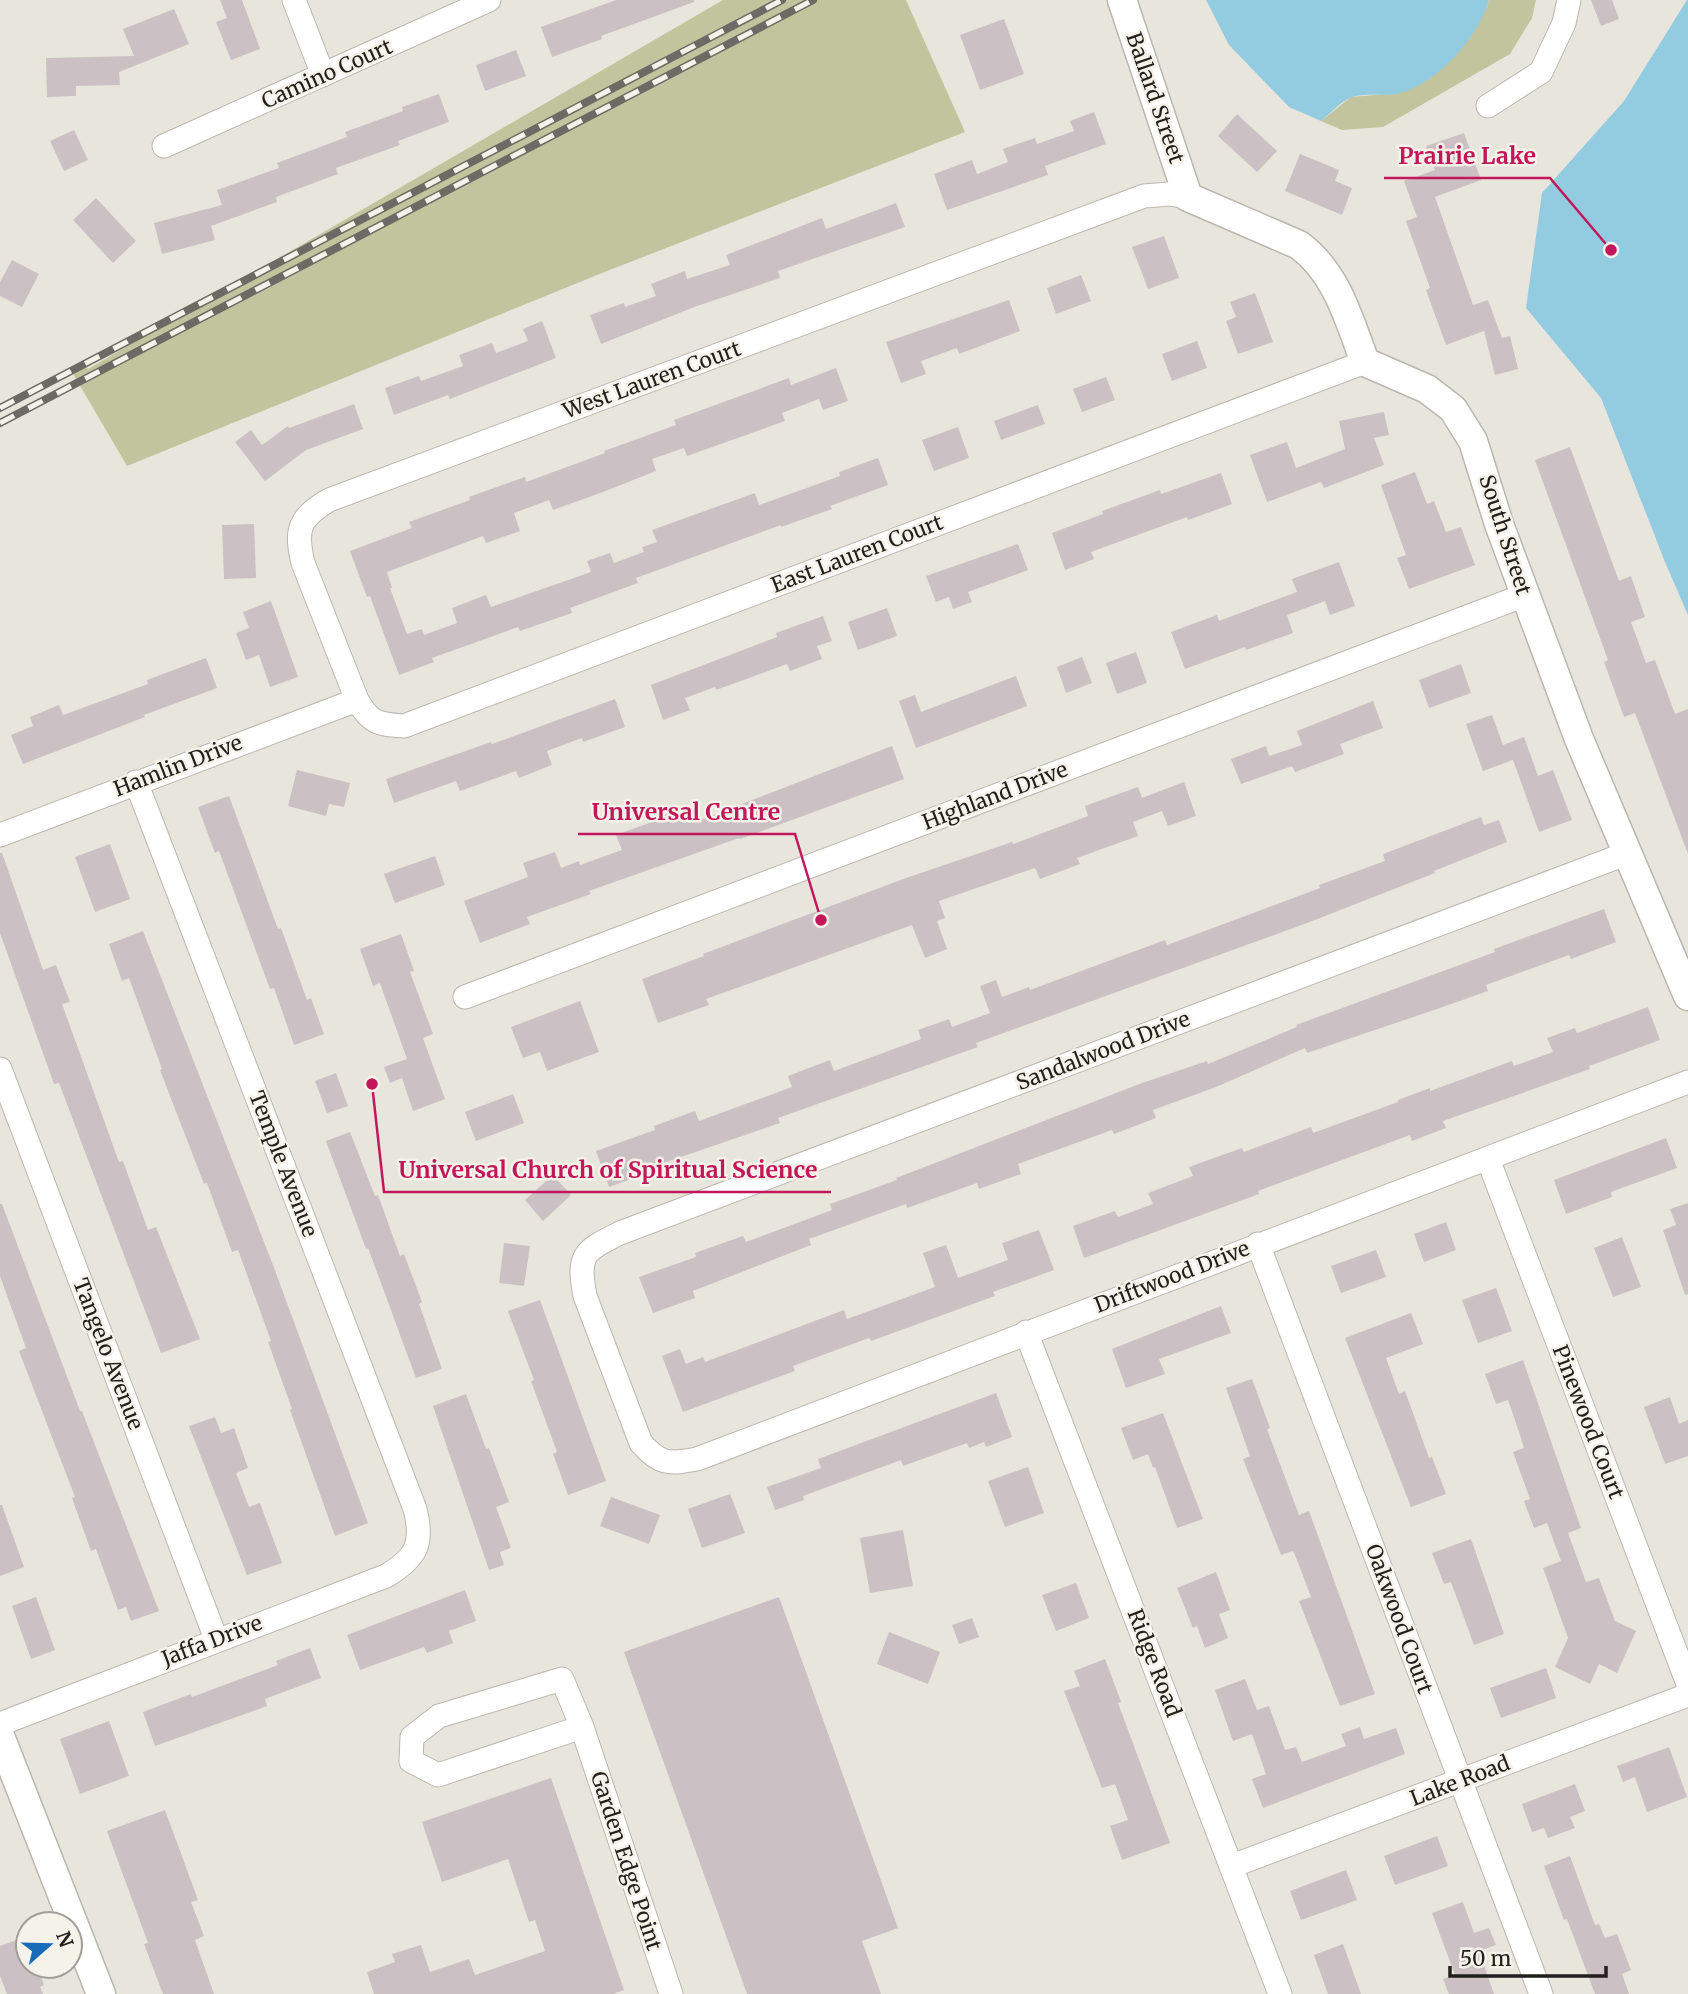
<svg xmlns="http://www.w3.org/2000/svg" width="1688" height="1994" font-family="Merriweather,serif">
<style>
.green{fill:#c2c49d}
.water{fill:#93cce1}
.building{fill:#cbc1c4}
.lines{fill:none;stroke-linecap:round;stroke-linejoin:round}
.minor-casing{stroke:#bab7af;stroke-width:25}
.tertiary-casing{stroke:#bab7af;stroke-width:31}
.minor{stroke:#fff;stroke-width:23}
.tertiary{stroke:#fff;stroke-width:28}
.rail-casing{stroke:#6c6a65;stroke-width:8}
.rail{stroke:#f5f2ea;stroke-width:5;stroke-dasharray:16;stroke-linecap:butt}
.labels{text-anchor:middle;stroke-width:5;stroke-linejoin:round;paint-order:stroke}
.street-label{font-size:21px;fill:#201f1c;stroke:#f5f2ea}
.leader{fill:none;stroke:#c2185b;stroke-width:2.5}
.callout-dot{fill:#c2185b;stroke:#f5f2ea;stroke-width:2.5}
.callout-label{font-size:23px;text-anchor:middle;font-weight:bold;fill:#c2185b;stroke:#f5f2ea;stroke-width:5;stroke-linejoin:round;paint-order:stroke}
</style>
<rect width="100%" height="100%" fill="#e8e5dc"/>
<path class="green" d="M723 0H906L965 132 607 271 127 466 72 372 85 365 88 369Z
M1489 0H1536L1532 18 1510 54 1383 127 1342 130 1321 121 1351 97 1398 93 1486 9Z"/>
<path class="water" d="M1206 0H1489C1478 38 1436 86 1396 94 1382 96 1365 93 1352 97 1341 101 1330 114 1321 121L1289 107 1229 45Z
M1687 0H1688V615L1665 562 1601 398 1526 308 1542 193 1624 101Z"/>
<path class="building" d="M220 0H242L260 49 231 60 216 22 227 18Z
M616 0H694V2L601 36 602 39 552 57 541 27Z
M1591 0H1612L1619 19 1601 26Z
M174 9 189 44 119 72 120 85 76 86V96L47 97 46 58 134 56 123 29Z
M1004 19 1024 74 980 90 960 35Z
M516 50 526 76 485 91 476 65Z
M439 94 449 122 398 141 400 145 336 168 338 174 276 197 277 202 211 226 215 240 162 254 154 223 222 205 217 190 279 168 277 163 347 137 345 132 403 111 402 107Z
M1094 112 1106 144 1045 166 1048 175 947 210 934 174 972 160 977 174 1008 162 1003 149 1035 138 1037 144 1074 131 1070 121Z
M1237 114 1277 151 1257 172 1218 136Z
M74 130 88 160 64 171 50 141Z
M1464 133 1481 180 1435 197 1473 305 1488 300 1502 338 1510 336 1518 369 1495 375 1484 331 1446 345 1426 290 1430 288 1406 221 1417 217 1404 181 1435 170 1426 146Z
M1300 154 1339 170 1335 181 1352 188 1342 215 1285 191Z
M96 198 136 241 113 263 73 220Z
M896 203 905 227 778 271 780 278 697 306 601 344 590 315 624 303 625 307 656 296 651 284 685 271 687 279 730 265 726 255 822 218 826 229Z
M1164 236 1179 278 1148 289 1132 247Z
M12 260 39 274 22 307 0 296V282Z
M1081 275 1091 301 1056 314 1047 288Z
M1255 293 1273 342 1238 354 1226 321 1236 317 1230 302Z
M1009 300 1020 331 959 354 957 348 921 361 926 374 901 383 886 342Z
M542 321 556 358 450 399 448 395 394 415 385 388 419 376 421 381 463 366 459 355 492 343 496 353 528 341 523 329Z
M1197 341 1207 368 1172 381 1162 354Z
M836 368 848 401 823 410 819 399 782 413 785 421 749 434 687 456 684 448 652 459 656 471 603 492 553 510 549 500 514 513 520 531 486 543 483 536 387 572 392 588H390L407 634 422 629 424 635 457 623 452 608 486 595 491 607 591 572 587 561 610 553 614 563 644 552 642 547 657 542 652 530 755 493 759 505 840 476 839 472 878 458 888 485 830 506 832 509 781 527V525L636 578 638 583 570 608 572 613 520 631 518 627 432 658 434 662 399 675 370 596 367 597 350 551 412 528 409 522 470 500 469 497 525 477 526 482 605 453 604 451 676 425 674 420 789 378 791 385Z
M1106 377 1115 400 1082 412 1073 389Z
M354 404 363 429 306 450 265 481 235 442 251 430 262 445 288 426 289 428Z
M1038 405 1045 424 1001 440 994 421Z
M1384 412 1389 435 1374 438 1384 465 1324 488 1321 482 1267 502 1250 455 1287 442 1296 468 1345 449 1339 421Z
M958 427 969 458 934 471 922 440Z
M1570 447 1619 581 1631 576 1645 617 1631 622 1646 663 1655 660 1675 714 1688 709V854L1635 713 1624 717 1604 662 1608 660 1535 460Z
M1415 472 1427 504 1434 501 1446 532 1461 527 1475 565 1409 589 1397 558 1406 555 1381 485Z
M1221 473 1232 504 1188 520 1187 517 1091 552 1094 559 1065 570 1052 533 1103 514 1102 511 1160 490 1161 494Z
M254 524 256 578 224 579 222 525Z
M1018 544 1028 570 968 592 972 602 953 609 949 597 936 602 926 576Z
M1339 562 1355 606 1330 615 1325 601 1287 615 1293 633 1246 650 1245 647 1185 669 1171 632 1217 615 1219 621 1297 592 1292 579Z
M271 601 298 677 270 687 259 655 246 660 236 633 249 628 243 612Z
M887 608 897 636 858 650 848 622Z
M823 616 832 641 817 646 822 659 790 671 787 664 716 690 715 687 685 698 690 710 663 720 651 685 777 637 776 633Z
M1136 652 1147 683 1117 694 1106 663Z
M1082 657 1092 683 1066 693 1057 667Z
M206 658 217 688 144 715 145 717 23 764 11 735 33 726 30 717 59 705 63 715 148 684 147 680Z
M1461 664 1471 693 1429 708 1419 680Z
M1016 676 1027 706 916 748 899 701 915 695 921 712Z
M615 699 625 727 583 742 582 738 547 751 552 765 519 778 516 771 460 791 456 781 394 803 386 779 491 742 492 744Z
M1373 701 1383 728 1340 744 1344 754 1295 772 1292 766 1241 784 1231 759 1266 746 1269 756 1302 745 1297 731Z
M1492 715 1503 745 1524 737 1538 776 1553 770 1572 820 1539 832 1513 760 1483 771 1466 724Z
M892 746 904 779 740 839 739 838 589 891 591 894 527 917 530 924 480 943 464 901 528 877 523 863 555 852 561 868 579 861 580 865 622 850 616 835 652 822 651 819 689 806 695 822Z
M297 770 350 783 344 807 329 804 326 816 288 806Z
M1184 782 1196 816 1168 826 1162 811 1133 822 1138 836 1077 858 1080 864 1040 879 1035 868 939 901 945 918 937 921 947 949 925 958 912 925 706 999 709 1005 658 1023 642 979 704 956 703 954 769 929 906 878 1012 842 1013 844 1088 816 1085 806 1138 787 1142 798Z
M229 796 278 929 281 928 307 1000 311 998 324 1034 294 1045 274 988 270 989 219 851 215 853 198 807Z
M1481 817 1484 825 1499 820 1507 842 1434 871 1435 873 1307 923 976 1043 978 1047 778 1118 780 1123 643 1170 645 1174 609 1187 596 1151 655 1130 654 1126 695 1111 699 1121 792 1087 788 1076 830 1060 834 1071 921 1039 918 1030 949 1019 952 1027 990 1013 980 986 996 980 1002 997 1029 987 1030 990 1165 940 1167 945 1320 888 1319 885 1385 861 1383 854Z
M110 844 130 899 95 912 75 857Z
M0 853H2L43 970 56 965 70 1002 62 1004 119 1162 123 1161 148 1230 156 1227 200 1339 161 1353 59 1083 54 1084 0 933Z
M435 856 445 885 395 903 384 874Z
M1604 909 1616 942 1571 959 1569 955 1486 985 1488 991 1437 1009 1307 1053 1305 1048 1216 1087 1153 1110 1156 1118 1114 1134 1112 1130 1018 1164 1021 1174 979 1189 977 1183 907 1208 906 1204 809 1239 811 1245 693 1291 695 1298 653 1313 639 1277 696 1257 695 1253 743 1236 746 1242 832 1210 830 1204 897 1180 896 1178 1142 1083 1207 1061 1208 1064 1297 1027 1296 1025 1495 952 1494 949Z
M143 931 273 1265 368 1523 335 1536 290 1410 292 1409 268 1342 271 1341 238 1250 232 1252 207 1183 204 1184 160 1070 162 1069 129 978 122 981 109 944Z
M401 934 414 971 410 972 433 1034 423 1038 445 1099 413 1111 402 1078 390 1083 384 1067 407 1059 380 983 373 986 360 949Z
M580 1001 599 1052 547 1071 540 1052 523 1058 511 1027Z
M1648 1007 1660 1040 1589 1066 1590 1069 1443 1121 1446 1128 1412 1141 1410 1135 1258 1191 1259 1194 1084 1258 1073 1226 1115 1211 1118 1217 1153 1204 1148 1193 1193 1176 1189 1167 1242 1148 1244 1152 1311 1127 1313 1133 1398 1102V1100L1430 1088V1091L1512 1061 1514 1066 1553 1052 1547 1038 1575 1028 1577 1033Z
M336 1073 348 1106 327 1113 315 1081Z
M513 1094 524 1123 476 1141 465 1112Z
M350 1132 375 1196 378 1195 400 1256 404 1254 422 1302 419 1304 442 1369 416 1378 368 1248 366 1249 326 1141Z
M1666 1138 1677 1168 1611 1192 1612 1197 1566 1214 1554 1180Z
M553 1175 571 1195 543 1221 525 1200Z
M1688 1203V1294L1685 1295 1663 1230 1676 1225 1670 1209Z
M0 1204H2L80 1411H82L159 1611 131 1621 126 1607 118 1610 96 1549 91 1551 72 1498 75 1497 19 1351 26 1348 0 1276Z
M1446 1222 1456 1250 1424 1262 1414 1234Z
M1039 1230 1054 1270 993 1292 995 1296 871 1341 869 1338 793 1366 795 1371 683 1412 662 1356 680 1349 686 1364 703 1357 705 1362 844 1310 847 1319 935 1287 923 1253 946 1245 958 1278 1008 1260 1002 1243Z
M1622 1237 1641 1287 1613 1297 1594 1248Z
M504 1243 530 1246 524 1286 499 1283Z
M1376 1250 1386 1277 1341 1293 1331 1266Z
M1496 1288 1512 1331 1478 1343 1462 1300Z
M540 1300 606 1481 568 1495 553 1454 557 1452 531 1381 534 1380 508 1311Z
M1221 1306 1231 1333 1159 1359 1165 1374 1126 1388 1112 1349Z
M1411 1313 1423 1344 1386 1358 1399 1394 1405 1391 1429 1458 1432 1457 1446 1494 1411 1507 1345 1338Z
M1523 1360 1581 1528 1568 1533 1586 1582 1599 1578 1615 1621 1636 1631 1617 1673 1599 1664 1590 1684 1555 1667 1568 1638 1543 1568 1561 1561 1547 1523 1534 1528 1524 1501 1530 1499 1513 1452 1524 1448 1519 1432 1508 1400 1496 1404 1485 1374Z
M1252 1379 1270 1428 1267 1429 1299 1515 1309 1511 1375 1694 1340 1706 1299 1601 1311 1597 1299 1565 1293 1551 1281 1555 1243 1459 1250 1456 1226 1388Z
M996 1393 1012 1437 986 1447 984 1442 969 1448 967 1443 903 1466 901 1460 803 1496 804 1500 775 1510 767 1487 821 1468 818 1459Z
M466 1394 486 1449 489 1448 509 1502 496 1507 511 1548 500 1552 504 1565 489 1570 433 1406Z
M1670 1397 1679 1424 1688 1420V1456L1665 1464 1644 1407Z
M1163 1413 1203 1519 1177 1528 1155 1467 1153 1468 1148 1454 1133 1460 1121 1428Z
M215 1417 221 1433 234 1428 248 1468 236 1473 249 1507 260 1503 282 1563 247 1575 189 1426Z
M1028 1467 1044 1513 1005 1527 988 1481Z
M730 1494 745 1533 702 1548 688 1509Z
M611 1497 660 1515 649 1544 600 1526Z
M0 1505H2L24 1567 0 1576Z
M903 1530 913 1586 870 1593 860 1538Z
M1471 1539 1504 1634 1474 1645 1451 1582 1444 1584 1432 1553Z
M1216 1572 1230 1610 1219 1614 1228 1638 1205 1648 1197 1626 1193 1628 1177 1588Z
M1076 1583 1089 1618 1056 1631 1042 1595Z
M465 1590 476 1621 449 1631 453 1643 427 1653 424 1647 360 1670 347 1635Z
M36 1597 55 1650 31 1659 12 1606Z
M779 1597 898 1928 862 1941 881 1994H747L624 1652Z
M972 1618 979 1637 959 1644 952 1625Z
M889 1632 940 1652 928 1684 877 1664Z
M310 1648 321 1678 265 1699 267 1706 155 1746 143 1712 191 1694 192 1697 278 1665 276 1661Z
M1105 1659 1121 1702 1118 1703 1170 1843 1122 1860 1110 1826 1128 1820 1115 1784 1102 1788 1064 1691 1080 1686 1074 1671Z
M1546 1668 1556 1698 1501 1718 1490 1688Z
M1245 1679 1257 1710 1269 1706 1285 1750 1296 1747 1302 1762 1346 1746 1341 1734 1360 1727 1364 1739 1396 1728 1405 1754 1263 1808 1252 1779 1266 1774 1252 1734 1233 1741 1215 1690Z
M109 1721 129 1776 80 1794 60 1739Z
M1669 1747 1687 1797 1647 1812 1635 1777 1623 1782 1617 1766Z
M551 1778 624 1990 613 1994H374L367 1972 395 1962 392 1954 421 1945 430 1972 469 1959 475 1975 545 1951 535 1920 529 1922 508 1859 442 1882 422 1822Z
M1575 1784 1585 1811 1570 1817 1575 1828 1548 1838 1544 1828 1532 1832 1522 1804Z
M165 1810 198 1900 191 1902 204 1936 195 1940 214 1994H163L144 1944 148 1943 107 1831Z
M1437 1836 1448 1866 1395 1885 1384 1856Z
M1570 1856 1595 1925 1599 1924 1605 1938 1617 1934 1631 1970 1622 1974 1629 1994H1595L1567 1919 1564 1920 1544 1866Z
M1346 1870 1357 1900 1301 1920 1290 1891Z
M1463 1902 1474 1933 1489 1928 1496 1945 1479 1951 1494 1994H1449L1443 1979 1455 1975 1432 1913Z
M28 1936V1966H37L44 1985 40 1987 43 1994H7L0 1976V1946Z
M1343 1944 1361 1994H1328L1314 1955Z"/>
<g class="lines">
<defs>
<path id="minor" d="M294 0 323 75
M1488 106 1541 72 1564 23 1569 0
M164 146 489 0
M1188 197 1169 194 1144 196 329 500C299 518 295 529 303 563L357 700C371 724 378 724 404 726L1365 362
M0 835 357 700
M1628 853 620 1233C584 1251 577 1254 585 1296L641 1443C660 1465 669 1464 697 1459L1688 1082
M465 997 1525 595
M0 1069 216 1639
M1488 1159 1688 1684
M1258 1244 1541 1994
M1026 1332 1280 1994
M0 1724 386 1576C416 1558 424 1544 415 1509L136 782
M582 1727 438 1775 411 1761 412 1737 439 1716 562 1679 582 1727 671 1994
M1232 1866 1688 1695"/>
<path id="tertiary" d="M1122 0 1188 197 1299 245C1337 273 1349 320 1365 362L1427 389 1453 409 1473 441 1499 524 1579 739 1688 996
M0 1736 101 1994"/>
</defs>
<use href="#minor" class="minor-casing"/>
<use href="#tertiary" class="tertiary-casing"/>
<use href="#minor" class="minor"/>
<use href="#tertiary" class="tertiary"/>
<defs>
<path id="rail" d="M0 408 782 0
M0 423 813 0"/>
</defs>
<use href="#rail" class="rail-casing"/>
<use href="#rail" class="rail"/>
</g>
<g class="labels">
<g class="street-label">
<text transform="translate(327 74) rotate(-24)" y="7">Camino Court</text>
<text transform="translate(1155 98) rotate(71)" y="7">Ballard Street</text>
<text transform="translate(652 380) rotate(-20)" y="7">West Lauren Court</text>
<text transform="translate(1505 535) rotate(72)" y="7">South Street</text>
<text transform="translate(857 554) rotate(-21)" y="7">East Lauren Court</text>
<text transform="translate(178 766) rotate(-21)" y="7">Hamlin Drive</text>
<text transform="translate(995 796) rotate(-21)" y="7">Highland Drive</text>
<text transform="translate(1103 1051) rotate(-21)" y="7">Sandalwood Drive</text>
<text transform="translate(283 1164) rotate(69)" y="7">Temple Avenue</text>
<text transform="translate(1172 1277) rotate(-21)" y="7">Driftwood Drive</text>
<text transform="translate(108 1354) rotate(69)" y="7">Tangelo Avenue</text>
<text transform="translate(1588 1422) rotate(69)" y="7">Pinewood Court</text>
<text transform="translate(1399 1619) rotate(70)" y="7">Oakwood Court</text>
<text transform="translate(212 1641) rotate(-21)" y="7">Jaffa Drive</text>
<text transform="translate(1154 1663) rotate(69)" y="7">Ridge Road</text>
<text transform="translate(1460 1781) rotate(-21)" y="7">Lake Road</text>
<text transform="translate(626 1861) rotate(72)" y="7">Garden Edge Point</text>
</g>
</g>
<path class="leader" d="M1611 250L1550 178H1384M821 920L795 834H578M372 1084L384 1192H831"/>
<g class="callout-dot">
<circle cx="1611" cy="250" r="7"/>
<circle cx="821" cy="920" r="7"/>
<circle cx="372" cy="1084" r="7"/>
</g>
<g class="callout-label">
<text x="1467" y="164">Prairie Lake</text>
<text x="686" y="820">Universal Centre</text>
<text x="608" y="1178">Universal Church of Spiritual Science</text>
</g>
<g transform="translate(49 1945) rotate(70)"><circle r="33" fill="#f5f2ea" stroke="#a09e98" stroke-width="2"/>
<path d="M0-5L12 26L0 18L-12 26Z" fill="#166cb9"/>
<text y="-10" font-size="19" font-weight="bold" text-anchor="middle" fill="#201f1c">N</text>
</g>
<path d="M1450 1966v10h156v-10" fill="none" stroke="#201f1c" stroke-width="3.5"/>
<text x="1460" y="1966" font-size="21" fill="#201f1c" stroke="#f5f2ea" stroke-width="5" paint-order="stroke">50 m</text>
</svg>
